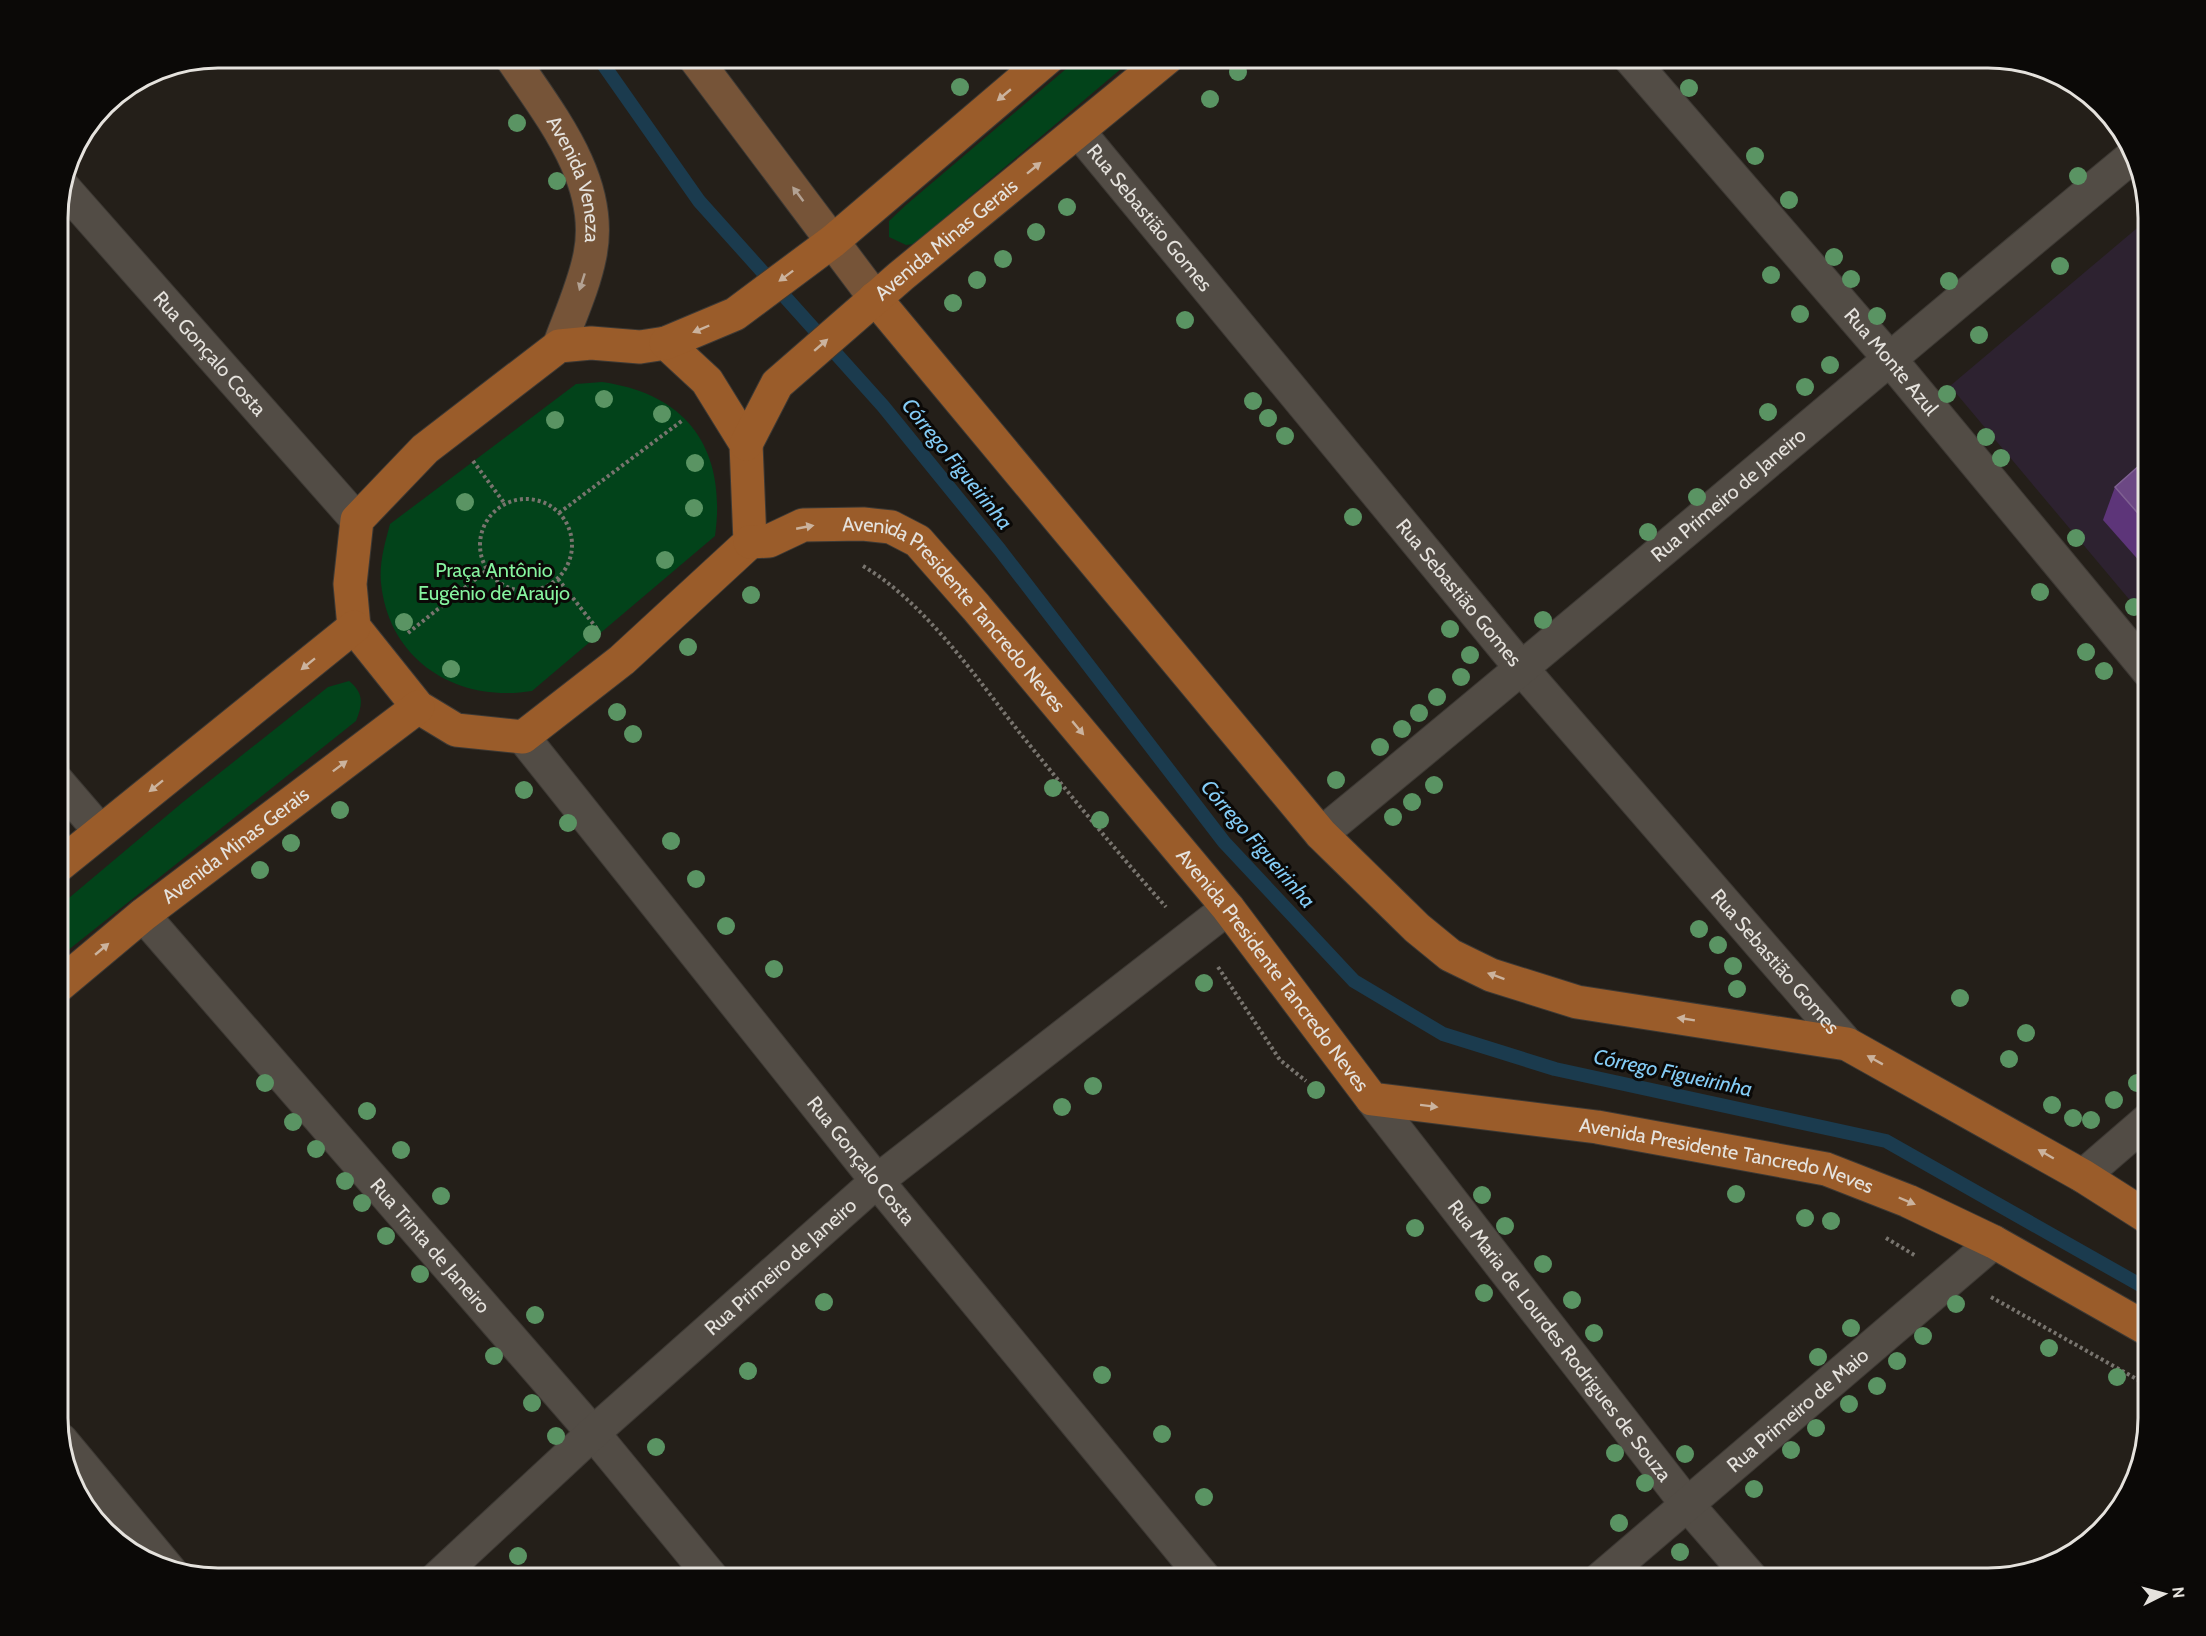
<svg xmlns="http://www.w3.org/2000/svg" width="2206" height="1636" font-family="Cabin,sans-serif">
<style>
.education{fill:#2d2230}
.green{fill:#02431a}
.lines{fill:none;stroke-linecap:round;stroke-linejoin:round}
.stream{stroke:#1b3b4e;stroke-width:14}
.street-casing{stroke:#3d3934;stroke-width:35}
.secondary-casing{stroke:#3d3934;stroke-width:35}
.primary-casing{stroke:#3d3934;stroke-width:35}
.path{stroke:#78746e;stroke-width:4;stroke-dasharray:3 3;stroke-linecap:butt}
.street{stroke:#524c45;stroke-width:33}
.secondary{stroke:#765438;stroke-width:33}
.primary{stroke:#9a5c2a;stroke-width:33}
.tree{fill:#5a9463}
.wall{fill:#5d3579}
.building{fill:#6c4884;stroke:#7f6092;stroke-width:1.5}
.oneway{fill:#cbb39e}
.oneway2{fill:#b3a293}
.labels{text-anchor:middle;stroke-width:6;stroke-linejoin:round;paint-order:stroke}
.street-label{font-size:20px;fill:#e5e2dd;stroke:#0b0907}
.park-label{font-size:20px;fill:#86f49f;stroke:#0b0907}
.water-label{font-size:21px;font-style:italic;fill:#84ccf6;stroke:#0b0907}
.rim{fill:none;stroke:#e5e2dd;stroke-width:3}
</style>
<rect width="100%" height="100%" fill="#241f19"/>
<path class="education" d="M2149 218V623L1950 386Z"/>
<path class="green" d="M1080 57H1135L914 244 906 245 889 237V221L906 205Z
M602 382C689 394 727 451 715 536L532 691C458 703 389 662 381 583 379 563 385 543 390 524L576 384Z
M349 681C364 693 363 704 356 721L57 959V908L183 802 328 687Z"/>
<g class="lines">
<path class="stream" d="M598 57 699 201 883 406 1000 550 1224 842 1354 981 1443 1034 1555 1069 1886 1141 2149 1290"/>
<defs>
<g id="street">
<path id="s1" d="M1629 57 1889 358 2149 672"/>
<path id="s2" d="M1079 132 1522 669 1847 1044"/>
<path id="s3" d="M63 187 357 520"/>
<path id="s4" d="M523 737 877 1181 1205 1579"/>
<path d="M57 781 100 831"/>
<path id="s5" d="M1321 834C1595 610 1862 380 2134 155"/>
<path id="s6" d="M143 915 593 1433 713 1579"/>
<path id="s7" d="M1372 1099 1686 1503 1752 1579"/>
<path d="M2083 1176 2149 1119"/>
<path d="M61 1440 170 1571"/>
<path id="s8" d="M436 1579 593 1433 877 1181 1228 908"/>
<path id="s9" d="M1600 1579 1994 1242"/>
</g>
<g id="secondary">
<path id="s10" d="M511 57C549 114 605 181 590 255 584 286 570 316 559 346"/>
<path d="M694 57 875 298"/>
</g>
<g id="primary">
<path d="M875 298 1321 834 1417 928 1450 955 1491 975 1577 1002 1847 1044 2083 1176 2149 1218"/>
<path d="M591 343 640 347 666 343 707 381 746 444 750 542 622 660 523 737 456 730 418 707 354 627 350 584 357 520 425 449 559 346Z"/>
<path d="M666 343 735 314 833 241 1049 57"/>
<path id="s11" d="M746 444 777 384 901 276 1168 57"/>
<path id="s12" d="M750 542 769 541 803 525 863 524 891 527 918 541 976 607 1228 908 1372 1099 1597 1127 1826 1169 1908 1201 1994 1242 2149 1330"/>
<path d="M57 867 354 627"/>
<path id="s13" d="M57 987 143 915 418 707"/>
</g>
</defs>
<use href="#street" class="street-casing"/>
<use href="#secondary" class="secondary-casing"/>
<use href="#primary" class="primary-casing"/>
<path class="path" d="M473 461 505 504
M480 545a46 46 0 1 1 92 0a46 46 0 1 1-92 0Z
M559 513 683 420
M863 566C923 601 976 677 1019 732 1067 791 1115 850 1166 907
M558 579 598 630
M408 633 487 570
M1218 967 1280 1060 1306 1081
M1886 1238 1916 1256
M1991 1297 2149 1386"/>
<use href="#street" class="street"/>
<use href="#secondary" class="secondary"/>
<use href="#primary" class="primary"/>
</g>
<g class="tree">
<circle cx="1238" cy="72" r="9"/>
<circle cx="960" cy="87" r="9"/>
<circle cx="1689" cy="88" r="9"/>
<circle cx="1210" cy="99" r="9"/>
<circle cx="517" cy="123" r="9"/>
<circle cx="1755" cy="156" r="9"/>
<circle cx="2078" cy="176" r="9"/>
<circle cx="557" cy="181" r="9"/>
<circle cx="1789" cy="200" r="9"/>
<circle cx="1067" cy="207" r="9"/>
<circle cx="1036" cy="232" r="9"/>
<circle cx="1834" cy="257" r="9"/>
<circle cx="1003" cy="259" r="9"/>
<circle cx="2060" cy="266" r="9"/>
<circle cx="1771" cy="275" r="9"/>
<circle cx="1851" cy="279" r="9"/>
<circle cx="977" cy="280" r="9"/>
<circle cx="1949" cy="281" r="9"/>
<circle cx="953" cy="303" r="9"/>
<circle cx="1800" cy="314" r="9"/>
<circle cx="1877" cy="316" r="9"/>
<circle cx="1185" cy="320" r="9"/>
<circle cx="1979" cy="335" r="9"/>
<circle cx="1830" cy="365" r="9"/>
<circle cx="1805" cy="387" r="9"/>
<circle cx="1947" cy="394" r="9"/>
<circle cx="604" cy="399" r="9"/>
<circle cx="1253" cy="401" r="9"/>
<circle cx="1768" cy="412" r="9"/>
<circle cx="662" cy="414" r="9"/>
<circle cx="1268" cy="418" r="9"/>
<circle cx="555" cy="420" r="9"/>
<circle cx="1285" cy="436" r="9"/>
<circle cx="1986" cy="437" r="9"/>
<circle cx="2001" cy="458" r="9"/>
<circle cx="695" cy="463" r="9"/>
<circle cx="1697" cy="497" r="9"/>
<circle cx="465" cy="502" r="9"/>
<circle cx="694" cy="508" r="9"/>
<circle cx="1353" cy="517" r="9"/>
<circle cx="1648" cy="532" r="9"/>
<circle cx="2076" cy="538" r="9"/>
<circle cx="665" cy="560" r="9"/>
<circle cx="2040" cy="592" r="9"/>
<circle cx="751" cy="595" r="9"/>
<circle cx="2134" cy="607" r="9"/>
<circle cx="1543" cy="620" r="9"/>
<circle cx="404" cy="622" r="9"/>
<circle cx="1450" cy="629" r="9"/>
<circle cx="592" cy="634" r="9"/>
<circle cx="688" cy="647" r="9"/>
<circle cx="2086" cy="652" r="9"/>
<circle cx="1470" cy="655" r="9"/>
<circle cx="451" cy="669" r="9"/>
<circle cx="2104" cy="671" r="9"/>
<circle cx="1461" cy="677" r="9"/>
<circle cx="1437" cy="697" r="9"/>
<circle cx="617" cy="712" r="9"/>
<circle cx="1419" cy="713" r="9"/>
<circle cx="1402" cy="729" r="9"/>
<circle cx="633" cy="734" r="9"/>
<circle cx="1380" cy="747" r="9"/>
<circle cx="1336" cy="780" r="9"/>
<circle cx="1434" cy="785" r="9"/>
<circle cx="1053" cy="788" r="9"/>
<circle cx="524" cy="790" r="9"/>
<circle cx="1412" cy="802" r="9"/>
<circle cx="340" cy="810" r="9"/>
<circle cx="1393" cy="817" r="9"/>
<circle cx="1100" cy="820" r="9"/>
<circle cx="568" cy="823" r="9"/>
<circle cx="671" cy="841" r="9"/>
<circle cx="291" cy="843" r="9"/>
<circle cx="260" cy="870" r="9"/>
<circle cx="696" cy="879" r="9"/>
<circle cx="726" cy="926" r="9"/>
<circle cx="1699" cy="929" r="9"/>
<circle cx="1718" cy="945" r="9"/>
<circle cx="1733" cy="966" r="9"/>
<circle cx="774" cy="969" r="9"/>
<circle cx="1204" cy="983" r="9"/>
<circle cx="1737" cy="989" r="9"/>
<circle cx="1960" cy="998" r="9"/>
<circle cx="2026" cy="1033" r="9"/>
<circle cx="2009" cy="1059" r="9"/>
<circle cx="265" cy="1083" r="9"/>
<circle cx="2137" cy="1083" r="9"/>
<circle cx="1093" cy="1086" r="9"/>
<circle cx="1316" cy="1090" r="9"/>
<circle cx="2114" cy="1100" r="9"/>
<circle cx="2052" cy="1105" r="9"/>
<circle cx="1062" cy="1107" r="9"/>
<circle cx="367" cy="1111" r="9"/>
<circle cx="2073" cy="1118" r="9"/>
<circle cx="2091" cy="1120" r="9"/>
<circle cx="293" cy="1122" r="9"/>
<circle cx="316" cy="1149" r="9"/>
<circle cx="401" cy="1150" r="9"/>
<circle cx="345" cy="1181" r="9"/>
<circle cx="1736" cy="1194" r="9"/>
<circle cx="1482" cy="1195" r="9"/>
<circle cx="441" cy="1196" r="9"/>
<circle cx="362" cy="1203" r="9"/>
<circle cx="1805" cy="1218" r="9"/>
<circle cx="1831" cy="1221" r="9"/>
<circle cx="1505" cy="1226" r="9"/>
<circle cx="1415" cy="1228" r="9"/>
<circle cx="386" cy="1236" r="9"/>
<circle cx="1543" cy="1264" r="9"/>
<circle cx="420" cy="1274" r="9"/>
<circle cx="1484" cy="1293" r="9"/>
<circle cx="1572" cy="1300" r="9"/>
<circle cx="824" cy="1302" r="9"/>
<circle cx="1956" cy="1304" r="9"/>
<circle cx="535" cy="1315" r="9"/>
<circle cx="1851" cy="1328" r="9"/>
<circle cx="1594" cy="1333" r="9"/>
<circle cx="1923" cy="1336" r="9"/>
<circle cx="2049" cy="1348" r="9"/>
<circle cx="494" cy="1356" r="9"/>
<circle cx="1818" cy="1357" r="9"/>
<circle cx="1897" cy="1361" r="9"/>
<circle cx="748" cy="1371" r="9"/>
<circle cx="1102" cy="1375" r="9"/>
<circle cx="2117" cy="1377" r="9"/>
<circle cx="1877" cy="1386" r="9"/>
<circle cx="532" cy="1403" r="9"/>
<circle cx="1849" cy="1404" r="9"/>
<circle cx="1816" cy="1428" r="9"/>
<circle cx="1162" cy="1434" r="9"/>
<circle cx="556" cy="1436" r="9"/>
<circle cx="656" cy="1447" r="9"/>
<circle cx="1791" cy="1450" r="9"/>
<circle cx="1615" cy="1453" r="9"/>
<circle cx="1685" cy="1454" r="9"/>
<circle cx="1645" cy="1483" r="9"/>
<circle cx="1754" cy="1489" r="9"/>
<circle cx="1204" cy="1497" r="9"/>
<circle cx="1619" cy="1523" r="9"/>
<circle cx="1680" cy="1552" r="9"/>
<circle cx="518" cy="1556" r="9"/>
</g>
<path class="wall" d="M2149 457V572L2103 520 2115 487Z"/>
<path class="building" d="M2149 457V526L2115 487Z"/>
<defs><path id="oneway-solid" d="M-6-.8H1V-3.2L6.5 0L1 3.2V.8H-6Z" transform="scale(1.5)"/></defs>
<g class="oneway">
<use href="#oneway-solid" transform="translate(1004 95) rotate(140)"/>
<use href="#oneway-solid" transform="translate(1034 168) rotate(-39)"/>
<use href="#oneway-solid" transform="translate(786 276) rotate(143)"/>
<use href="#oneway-solid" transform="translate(701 329) rotate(157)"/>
<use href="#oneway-solid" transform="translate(821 345) rotate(-41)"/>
<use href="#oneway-solid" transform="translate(805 527) rotate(-11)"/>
<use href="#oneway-solid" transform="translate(308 664) rotate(141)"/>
<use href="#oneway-solid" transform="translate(1078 728) rotate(50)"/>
<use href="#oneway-solid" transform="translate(340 766) rotate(-37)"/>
<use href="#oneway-solid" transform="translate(156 786) rotate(141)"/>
<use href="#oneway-solid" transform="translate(102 949) rotate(-40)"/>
<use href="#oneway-solid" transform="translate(1496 976) rotate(-160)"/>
<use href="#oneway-solid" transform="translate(1686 1019) rotate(-171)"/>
<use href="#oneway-solid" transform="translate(1875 1060) rotate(-151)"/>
<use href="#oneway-solid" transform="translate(1429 1106) rotate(7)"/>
<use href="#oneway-solid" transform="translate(2046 1154) rotate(-150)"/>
<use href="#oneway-solid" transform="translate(1907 1201) rotate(23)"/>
</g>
<g class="oneway2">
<use href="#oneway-solid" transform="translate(798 194) rotate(-127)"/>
<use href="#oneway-solid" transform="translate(582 282) rotate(108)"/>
</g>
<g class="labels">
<g class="street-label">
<text dy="7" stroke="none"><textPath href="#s10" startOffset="140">Avenida Veneza</textPath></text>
<text dy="7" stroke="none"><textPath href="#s2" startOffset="111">Rua Sebastião Gomes</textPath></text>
<text dy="7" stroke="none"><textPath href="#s11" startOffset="290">Avenida Minas Gerais</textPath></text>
<text dy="7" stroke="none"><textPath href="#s3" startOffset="222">Rua Gonçalo Costa</textPath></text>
<text dy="7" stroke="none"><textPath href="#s1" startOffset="402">Rua Monte Azul</textPath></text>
<text dy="7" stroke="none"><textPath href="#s5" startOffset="530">Rua Primeiro de Janeiro</textPath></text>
<text dy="7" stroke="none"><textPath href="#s2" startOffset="597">Rua Sebastião Gomes</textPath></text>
<text dy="7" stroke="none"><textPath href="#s12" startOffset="246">Avenida Presidente Tancredo Neves</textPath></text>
<text dy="7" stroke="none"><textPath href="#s13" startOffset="228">Avenida Minas Gerais</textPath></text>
<text dy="7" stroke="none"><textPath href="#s2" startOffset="1083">Rua Sebastião Gomes</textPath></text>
<text dy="7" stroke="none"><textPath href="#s12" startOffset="732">Avenida Presidente Tancredo Neves</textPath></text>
<text dy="7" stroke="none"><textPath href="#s12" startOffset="1254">Avenida Presidente Tancredo Neves</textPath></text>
<text dy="7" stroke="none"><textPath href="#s4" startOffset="542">Rua Gonçalo Costa</textPath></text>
<text dy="7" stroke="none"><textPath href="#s6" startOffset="438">Rua Trinta de Janeiro</textPath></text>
<text dy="7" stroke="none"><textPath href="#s8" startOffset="465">Rua Primeiro de Janeiro</textPath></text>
<text dy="7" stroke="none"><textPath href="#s7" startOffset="306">Rua Maria de Lourdes Rodrigues de Souza</textPath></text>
<text dy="7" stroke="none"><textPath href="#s9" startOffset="260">Rua Primeiro de Maio</textPath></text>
</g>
<g class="park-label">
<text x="494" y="577">Praça Antônio<tspan x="494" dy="23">Eugênio de Araújo</tspan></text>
</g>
<g class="water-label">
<text transform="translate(957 464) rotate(51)" y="7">Córrego Figueirinha</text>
<text transform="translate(1258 844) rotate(49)" y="7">Córrego Figueirinha</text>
<text transform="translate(1673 1073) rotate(12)" y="7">Córrego Figueirinha</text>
</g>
</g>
<path d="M0 0H2206V1636H0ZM218 68H1988A150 150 0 0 1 2138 218V1418A150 150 0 0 1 1988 1568H218A150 150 0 0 1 68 1418V218A150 150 0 0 1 218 68Z" fill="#0b0907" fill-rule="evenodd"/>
<path class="rim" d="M218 68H1988A150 150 0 0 1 2138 218V1418A150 150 0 0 1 1988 1568H218A150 150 0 0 1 68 1418V218A150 150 0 0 1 218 68Z"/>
<g transform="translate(2164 1594) rotate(84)" stroke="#0b0907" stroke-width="4.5" paint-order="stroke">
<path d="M0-4.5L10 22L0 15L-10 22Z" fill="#e5e2dd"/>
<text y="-9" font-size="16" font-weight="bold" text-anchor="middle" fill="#e5e2dd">N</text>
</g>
</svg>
